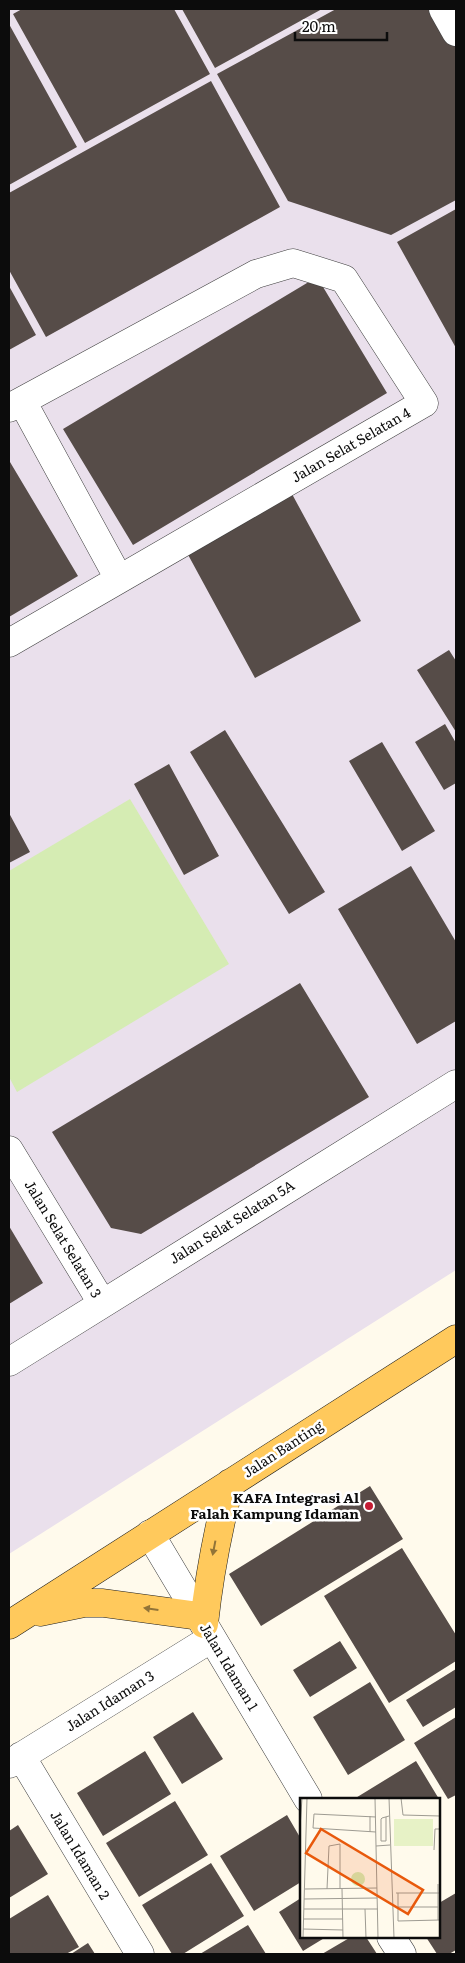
<svg xmlns="http://www.w3.org/2000/svg" width="465" height="1963" font-family="Literata,serif">
<style>
.industrial{fill:#eae0ec}
.green{fill:#d5ecb3}
.building{fill:#564c48}
.lines{fill:none;stroke-linecap:round;stroke-linejoin:round}
.minor-casing{stroke:#3f3f3f;stroke-width:29}
.major-casing{stroke:#1d1d1d;stroke-width:29}
.minor{stroke:#fff;stroke-width:28}
.major{stroke:#ffc95c;stroke-width:28}
.oneway{fill:#927438}
.poi-dot{fill:#c41c33;stroke:#fff;stroke-width:2}
.labels{text-anchor:middle;stroke-width:5;stroke-linejoin:round;paint-order:stroke}
.street-label{font-size:14px;fill:#0c0c0c;stroke:#fff}
.poi-label{font-size:14px;font-weight:bold;fill:#0c0c0c;stroke:#fff;text-anchor:end}
.inset-road{fill:none;stroke:#9e9b92;stroke-width:1}
.view{fill:#e8590c;fill-opacity:0.15;stroke:#e8590c;stroke-width:2.5}
.inset-edge{fill:none;stroke:#0c0c0c;stroke-width:2.5}
</style>
<rect width="100%" height="100%" fill="#fffaec"/>
<path class="industrial" d="M9 9H456V1270L9 1554Z"/>
<path class="green" d="M130 799 229 964 17 1092 9 1077V871Z"/>
<path class="building" d="M22 9H174L210 74 85 143 13 14Z
M182 9H322L215 68Z
M336 9H434L456 48V200L391 235 288 201 217 74Z
M9 24 77 147 9 185Z
M211 81 280 207 46 337 9 270V193Z
M456 209V348L397 242Z
M317 277 387 393 133 545 63 429Z
M9 286 36 335 9 350Z
M10 462 78 576 9 617V463Z
M292 494 361 621 255 678 186 551Z
M449 650 456 661V732L417 670Z
M445 724 456 743V783L444 790 415 742Z
M225 730 325 892 289 914 190 752Z
M382 742 435 831 402 851 349 761Z
M169 764 219 856 184 875 134 784Z
M9 813 30 852 9 863Z
M411 866 456 942V1021L417 1044 338 909Z
M300 983 369 1097 141 1234 111 1228 52 1132Z
M9 1226 43 1283 9 1304Z
M370 1486 403 1539 261 1626 229 1574Z
M402 1548 456 1635V1661L389 1703 324 1596Z
M340 1641 357 1668 310 1697 293 1670Z
M456 1669V1707L423 1727 406 1700Z
M370 1682 405 1740 348 1775 313 1717Z
M193 1712 223 1759 182 1784 153 1737Z
M456 1717V1795L448 1799 414 1743Z
M145 1751 171 1794 103 1836 77 1793Z
M416 1761 439 1799H354Z
M175 1801 208 1855 139 1897 106 1843Z
M287 1815 301 1839V1882L254 1911 220 1856Z
M18 1825 48 1874 9 1898V1831Z
M211 1863 244 1916 183 1954H172L142 1905Z
M456 1893V1950L449 1954H437L426 1937H439V1903Z
M48 1895 79 1947 66 1954H9V1919Z
M301 1898V1937H326L303 1951 279 1912Z
M248 1925 266 1954H200Z
M351 1937H366L377 1954H322Z
M88 1943 95 1954H71Z"/>
<g class="lines">
<defs>
<path id="minor" d="M443 9 456 32
M22 401 119 579
M9 408 256 274 293 263 344 279 424 403 9 643
M9 1150 102 1303
M9 1362 456 1084
M150 1534 308 1799
M21 1756 140 1954
M9 1764 212 1638
M391 1937 402 1954"/>
<path id="major" d="M40 1612 84 1603H103L199 1616
M204 1624C209 1576 218 1530 230 1483
M9 1625 456 1339"/>
</defs>
<use href="#minor" class="minor-casing"/>
<use href="#major" class="major-casing"/>
<use href="#minor" class="minor"/>
<use href="#major" class="major"/>
</g>
<defs><path id="oneway-solid" d="M-6-.8H1V-3.2L6.5 0L1 3.2V.8H-6Z" transform="scale(1.25)"/></defs>
<g class="oneway">
<use href="#oneway-solid" transform="translate(214 1548) rotate(101)"/>
<use href="#oneway-solid" transform="translate(151 1609) rotate(-172)"/>
</g>
<circle class="poi-dot" cx="369" cy="1506" r="5"/>
<g class="labels">
<g class="street-label">
<text transform="translate(351 445) rotate(-30)" y="5">Jalan Selat Selatan 4</text>
<text transform="translate(232 1222) rotate(-32)" y="5">Jalan Selat Selatan 5A</text>
<text transform="translate(63 1239) rotate(59)" y="5">Jalan Selat Selatan 3</text>
<text transform="translate(283 1449) rotate(-33)" y="5">Jalan Banting</text>
<text transform="translate(229 1667) rotate(59)" y="5">Jalan Idaman 1</text>
<text transform="translate(110 1701) rotate(-32)" y="5">Jalan Idaman 3</text>
<text transform="translate(80 1855) rotate(59)" y="5">Jalan Idaman 2</text>
</g>
<g class="poi-label">
<text x="359" y="1503">KAFA Integrasi Al<tspan x="359" dy="16">Falah Kampung Idaman</tspan></text>
</g>
</g>
<g transform="translate(300 1798)">
<rect width="140" height="140" fill="#fffaec"/>
<path d="M51 81a7 7 0 1 1 14 0a7 7 0 1 1-14 0Z" fill="#d5ecb3"/>
<path d="M94 21H133V48H94Z" fill="#e7f2c6"/>
<path class="inset-road" d="M75 0 76 48M89 0 94 140M101 0 103 17 140 18M86 19V43H81V21L82 20 89 18M0 30 2 0M70 34V18M76 34 13 30 14 16 76 19M134 52 135 31H140M138 86V122M5 91 77 90M27 91 29 48 40 46V91M42 91 43 140M96 95H140M98 95V123L140 122M4 101 77 100M98 109H138M4 111H78M65 111 66 140M4 121H43M3 131 43 132M3 140 7 0M78 140 76 48 90 47"/>
<path class="view" d="M21 31 123 92 108 116 6 55Z"/>
<rect width="140" height="140" class="inset-edge"/>
</g>
<rect width="465" height="1963" fill="none" stroke="#0c0c0c" stroke-width="20"/>
<path d="M295 32v8h92v-8" fill="none" stroke="#0c0c0c" stroke-width="2.5"/>
<text x="302" y="32" font-size="15" fill="#0c0c0c" stroke="#ffffff" stroke-width="4" paint-order="stroke">20 m</text>
</svg>
